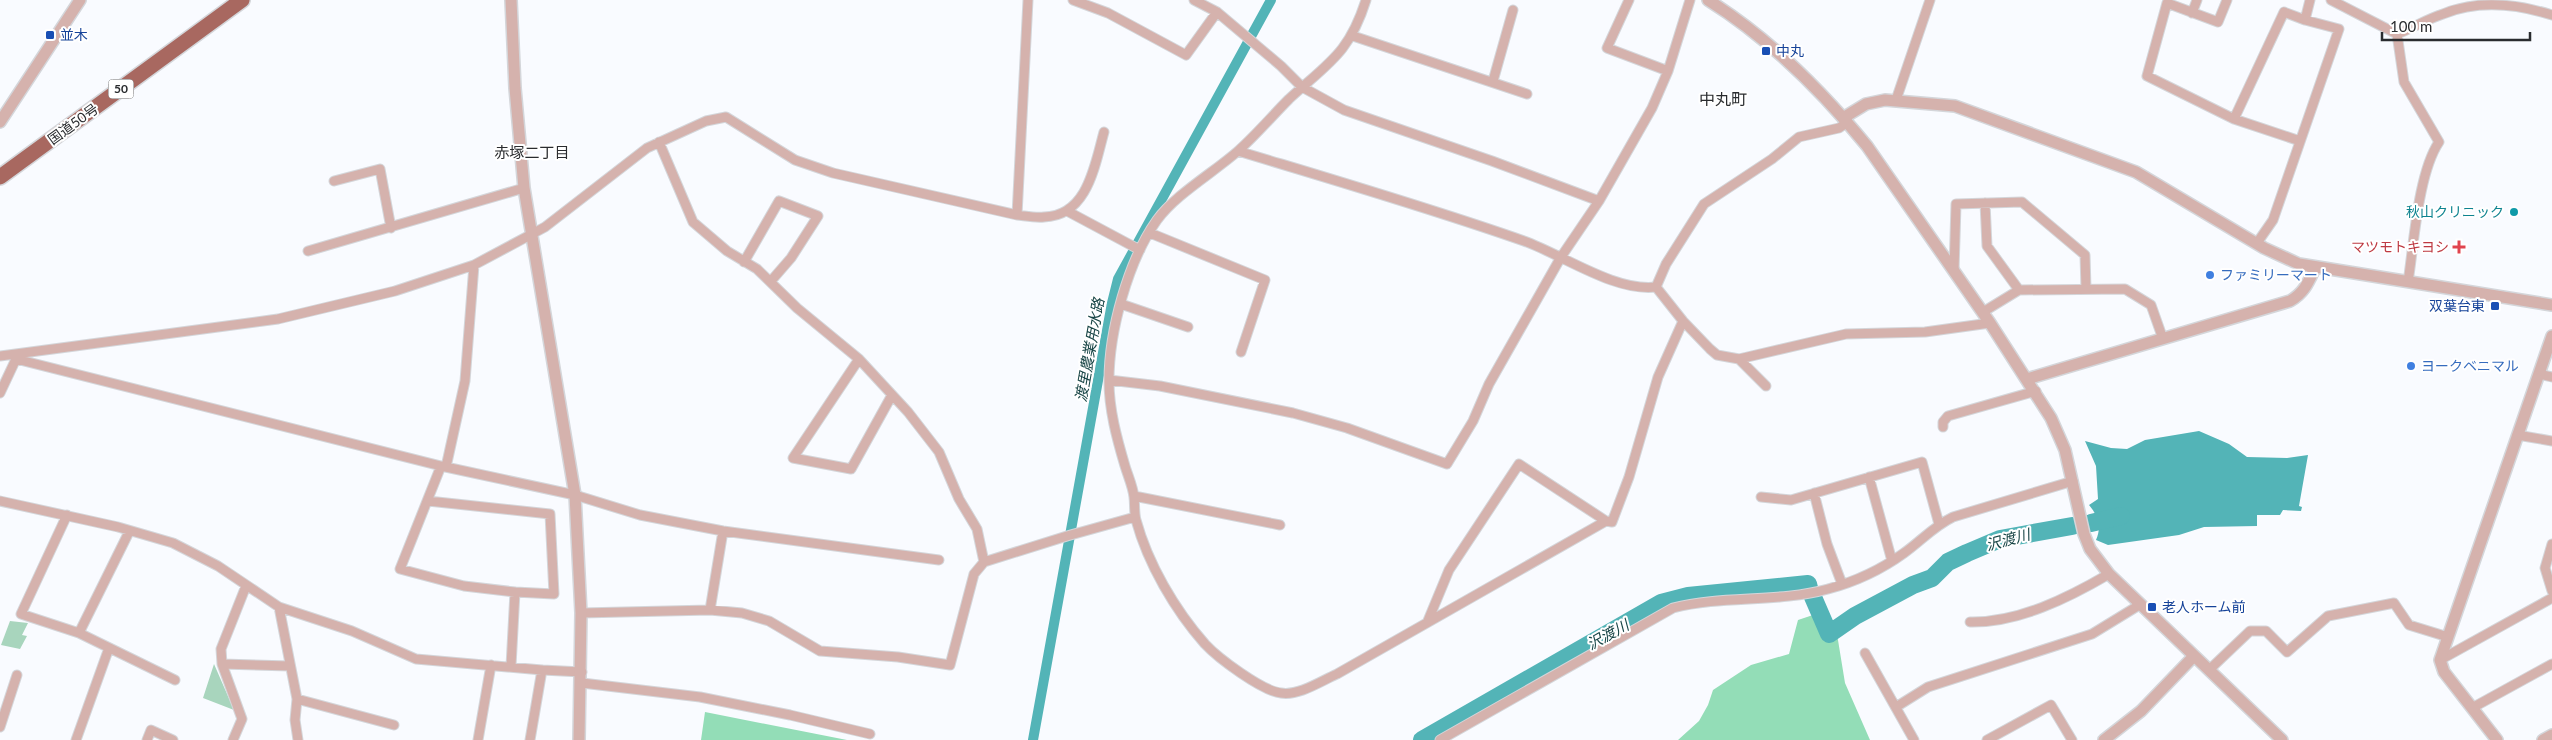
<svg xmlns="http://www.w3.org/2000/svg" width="2552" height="740" font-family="Lato,'Noto Sans JP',sans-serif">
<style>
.green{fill:#a8d5bd}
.forest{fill:#93ddb7}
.water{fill:#53b4b7}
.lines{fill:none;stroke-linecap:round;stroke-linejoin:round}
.canal{stroke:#53b4b7;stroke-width:10}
.river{stroke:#53b4b7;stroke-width:18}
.minor-casing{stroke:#d4d6da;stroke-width:11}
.tertiary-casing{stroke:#d4d6da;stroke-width:14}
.trunk-casing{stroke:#d4d6da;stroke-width:18}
.minor{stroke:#d5b2ad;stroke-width:9}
.tertiary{stroke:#d5b2ad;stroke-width:11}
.trunk{stroke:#a86860;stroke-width:15}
.transit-dot{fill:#1a4fb4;stroke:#fff;stroke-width:2}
.culture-dot{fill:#0f9aa8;stroke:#fff;stroke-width:2}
.health-dot{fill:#e0444e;stroke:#fff;stroke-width:2}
.shop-dot{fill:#3f7fe0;stroke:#fff;stroke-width:2}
.labels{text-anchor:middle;stroke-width:4;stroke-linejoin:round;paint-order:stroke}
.shield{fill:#fff;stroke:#6a6b6d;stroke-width:1}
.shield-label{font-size:12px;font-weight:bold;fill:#2a2c2f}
.transit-label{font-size:14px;fill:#164399;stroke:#fff;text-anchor:start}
.street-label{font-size:14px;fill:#2a2c2f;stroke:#fff}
.culture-label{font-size:14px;fill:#0d838f;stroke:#fff;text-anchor:end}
.health-label{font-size:14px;fill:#be3a42;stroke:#fff;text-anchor:end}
.shop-label{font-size:14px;fill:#366cbe;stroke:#fff;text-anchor:start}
.neighbourhood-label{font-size:15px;fill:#2a2c2f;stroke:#fff}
.water-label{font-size:15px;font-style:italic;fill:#184546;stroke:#fff}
.quarter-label{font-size:16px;fill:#2a2c2f;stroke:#fff}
</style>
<rect width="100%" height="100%" fill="#f9fbff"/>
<path class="green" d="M10 621 28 623 22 635 27 636 20 649 1 645Z
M214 664 234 710 203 698Z"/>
<path class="forest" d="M1816 614 1824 640 1837 634 1845 683 1870 740H1678L1699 721 1708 705 1713 690 1751 665 1789 654 1798 620Z
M705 712 847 740H701Z"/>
<path class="water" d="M2199 431 2229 444 2247 457 2287 458 2308 455 2299 506 2302 507 2301 511 2283 510 2280 515H2257V526L2204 527 2179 535 2108 545 2096 540C2102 526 2098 516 2089 505L2098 499 2096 466 2085 441 2111 448 2127 449 2145 440Z"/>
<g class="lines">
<path class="canal" d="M1033 740 1112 303 1118 279 1271 0"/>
<path class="river" d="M2091 523 2121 516
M1813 597 1829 634 1855 616 1913 585 1932 578 1948 562 1967 553 2000 539 2072 526
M1422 740 1661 603 1688 596 1808 584 1809 588"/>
<defs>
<path id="minor" d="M1073 0 1108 13 1186 55 1217 12
M1194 0 1217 12 1281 66 1302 87 1344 110 1492 161 1599 201
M1366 0C1349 54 1328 63 1289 99 1272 116 1256 135 1238 151 1213 173 1176 194 1157 220 1128 261 1109 331 1109 381 1109 410 1117 439 1125 466 1128 476 1133 487 1134 497 1135 505 1134 513 1136 520 1148 564 1175 610 1205 644 1218 658 1262 691 1281 693 1299 696 1321 681 1337 674L1606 521 1612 522 1629 477 1658 377 1683 321
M1629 0 1607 48 1668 71
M2227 0 2218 22 2167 3 2147 76 2234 119 2300 141
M2331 0 2397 34C2413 28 2427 19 2443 14 2477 0 2517 4 2552 15
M2192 13 2197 0
M2397 34 2404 82 2439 142C2418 173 2414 244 2408 282
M1353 36 1527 94
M1493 81 1513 10
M1896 100 1930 0
M2234 119 2284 12 2305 20
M659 142 693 222 727 251 757 269 797 308 859 359 908 412 939 452 959 499 977 529 984 562
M1238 151C1334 180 1430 208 1524 241 1563 255 1615 292 1656 287
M334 181 380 169 391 228
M1985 203 1987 246 2019 290
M1067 211 1140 250
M1017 215 1028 0
M1150 233 1265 280 1241 352
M2257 243 2273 220 2339 29 2305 20 2310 0
M308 251 524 188
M744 262 779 201 818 216 791 258 771 281
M1954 271 1956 204 2022 202 2085 255 2086 289
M1656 287 1683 321 1710 349 1717 355 1739 359 1846 334 1925 332 1990 323
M1656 287 1666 264 1704 204 1772 159 1799 137 1839 128 1848 122
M1121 304 1188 327
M1983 312 2019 290 2125 289 2151 305 2163 339
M0 356 278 319 395 291 474 265 545 227 647 148 706 121 726 117 795 160 833 173 1017 215C1026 216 1035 218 1044 217 1088 216 1095 164 1104 132
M16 359 441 466 575 495 640 515 723 531 939 560
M859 359 793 458 851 469 892 395
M1739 359 1766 386
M2539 374 2552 377
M1109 380 1160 386 1293 413 1347 428 1447 464 1473 421 1489 384 1561 257 1599 201 1652 108 1668 71 1690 0
M0 393 16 359 14 355
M1943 427V422L1948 416 2036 391
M2517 435 2552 441
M441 466 400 569 464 586 515 592 511 666
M446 467 465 381 474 265
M1869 477 1892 561
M1814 493 1827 544 1842 584
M1134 496 1280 525
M1761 497 1791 500 1922 462 1939 524
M0 501 118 527 173 543 218 566 279 607 352 631 416 659 542 670 582 672
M428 501 550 514 554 594 515 592
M67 515 21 614 79 633 175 680
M2552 544 2545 568 2552 591
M279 607 297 699 295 720 298 740
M710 610 723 531
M581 613 710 610 742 613 769 621 820 651 898 657 950 665 974 574 984 562 1067 536 1135 517
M1970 622C2018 623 2068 598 2109 574
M1427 623 1449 570 1519 464 1606 521
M79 633 129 532
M1865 653 1914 740
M2440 660 2552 598
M222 664 290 666
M2209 670 2250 631H2266L2287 652 2328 616 2394 603 2409 625 2448 637
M582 683 700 697 790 715 870 734
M297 699 394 725
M1896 707 1928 687 2092 634 2141 604
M2472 708 2552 664
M0 727 17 675
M76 740 109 648
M147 740 151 730 173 740
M233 740 242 719 222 664 221 649 246 586
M478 740 491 665
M530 740 542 670
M1440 740 1673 608C1723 595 1778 603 1828 589 1854 582 1882 569 1904 553 1921 541 1934 526 1953 517L2073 481
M1987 740 2051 705 2072 740"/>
<path id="tertiary" d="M511 0 515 88 524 188 575 495 581 613 579 740
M1708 0C1769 38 1822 91 1867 146L1990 323 2051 418 2065 450 2084 534 2090 549 2109 574 2282 740
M1843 118 1866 104 1885 100 1955 106 2136 172 2264 248 2299 264 2552 305
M0 122 80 0
M2027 379 2290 301C2304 293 2308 283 2315 268
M2104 740 2141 711 2194 656
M2497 740 2444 672 2440 660 2552 336
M2543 740 2552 735"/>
<path id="trunk" d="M0 177 242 0"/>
</defs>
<use href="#minor" class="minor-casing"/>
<use href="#tertiary" class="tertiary-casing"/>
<use href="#trunk" class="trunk-casing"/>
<use href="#minor" class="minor"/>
<use href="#tertiary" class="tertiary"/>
<use href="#trunk" class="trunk"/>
</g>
<g class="transit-dot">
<rect x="45" y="30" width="10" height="10" rx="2.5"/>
<rect x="1761" y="46" width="10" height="10" rx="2.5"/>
<rect x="2490" y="301" width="10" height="10" rx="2.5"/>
<rect x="2147" y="602" width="10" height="10" rx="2.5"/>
</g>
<circle class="culture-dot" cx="2514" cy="212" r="5"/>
<path class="health-dot" d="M2456.5 239.5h5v5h5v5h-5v5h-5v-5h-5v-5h5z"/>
<g class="shop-dot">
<circle cx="2210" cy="275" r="5"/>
<circle cx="2411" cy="366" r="5"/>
</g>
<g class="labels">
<rect class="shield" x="108.5" y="79.5" width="25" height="19" rx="4"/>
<g class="shield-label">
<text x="121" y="93">50</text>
</g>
<g class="transit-label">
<text x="60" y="40">並木</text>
<text x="1776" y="56">中丸</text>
<text x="2485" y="311" text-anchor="end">双葉台東</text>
<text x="2162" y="612">老人ホーム前</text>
</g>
<g class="street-label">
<text transform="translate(73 124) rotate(-36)" y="5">国道50号</text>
</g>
<g class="culture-label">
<text x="2504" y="217">秋山クリニック</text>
</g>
<g class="health-label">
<text x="2449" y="252">マツモトキヨシ</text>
</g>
<g class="shop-label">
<text x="2220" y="280">ファミリーマート</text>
<text x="2421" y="371">ヨークベニマル</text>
</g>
<g class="neighbourhood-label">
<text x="532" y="158">赤塚二丁目</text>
</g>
<g class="water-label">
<text transform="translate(1090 350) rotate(-80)" y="5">渡里農業用水路</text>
<text transform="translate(2008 540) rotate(-15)" y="5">沢渡川</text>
<text transform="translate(1608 635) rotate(-29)" y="5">沢渡川</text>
</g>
<g class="quarter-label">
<text x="1723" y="105">中丸町</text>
</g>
</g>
<path d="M2382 32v8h148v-8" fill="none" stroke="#2a2c2f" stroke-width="2.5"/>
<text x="2390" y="32" font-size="15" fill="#2a2c2f" stroke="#ffffff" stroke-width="4" paint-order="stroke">100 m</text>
</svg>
